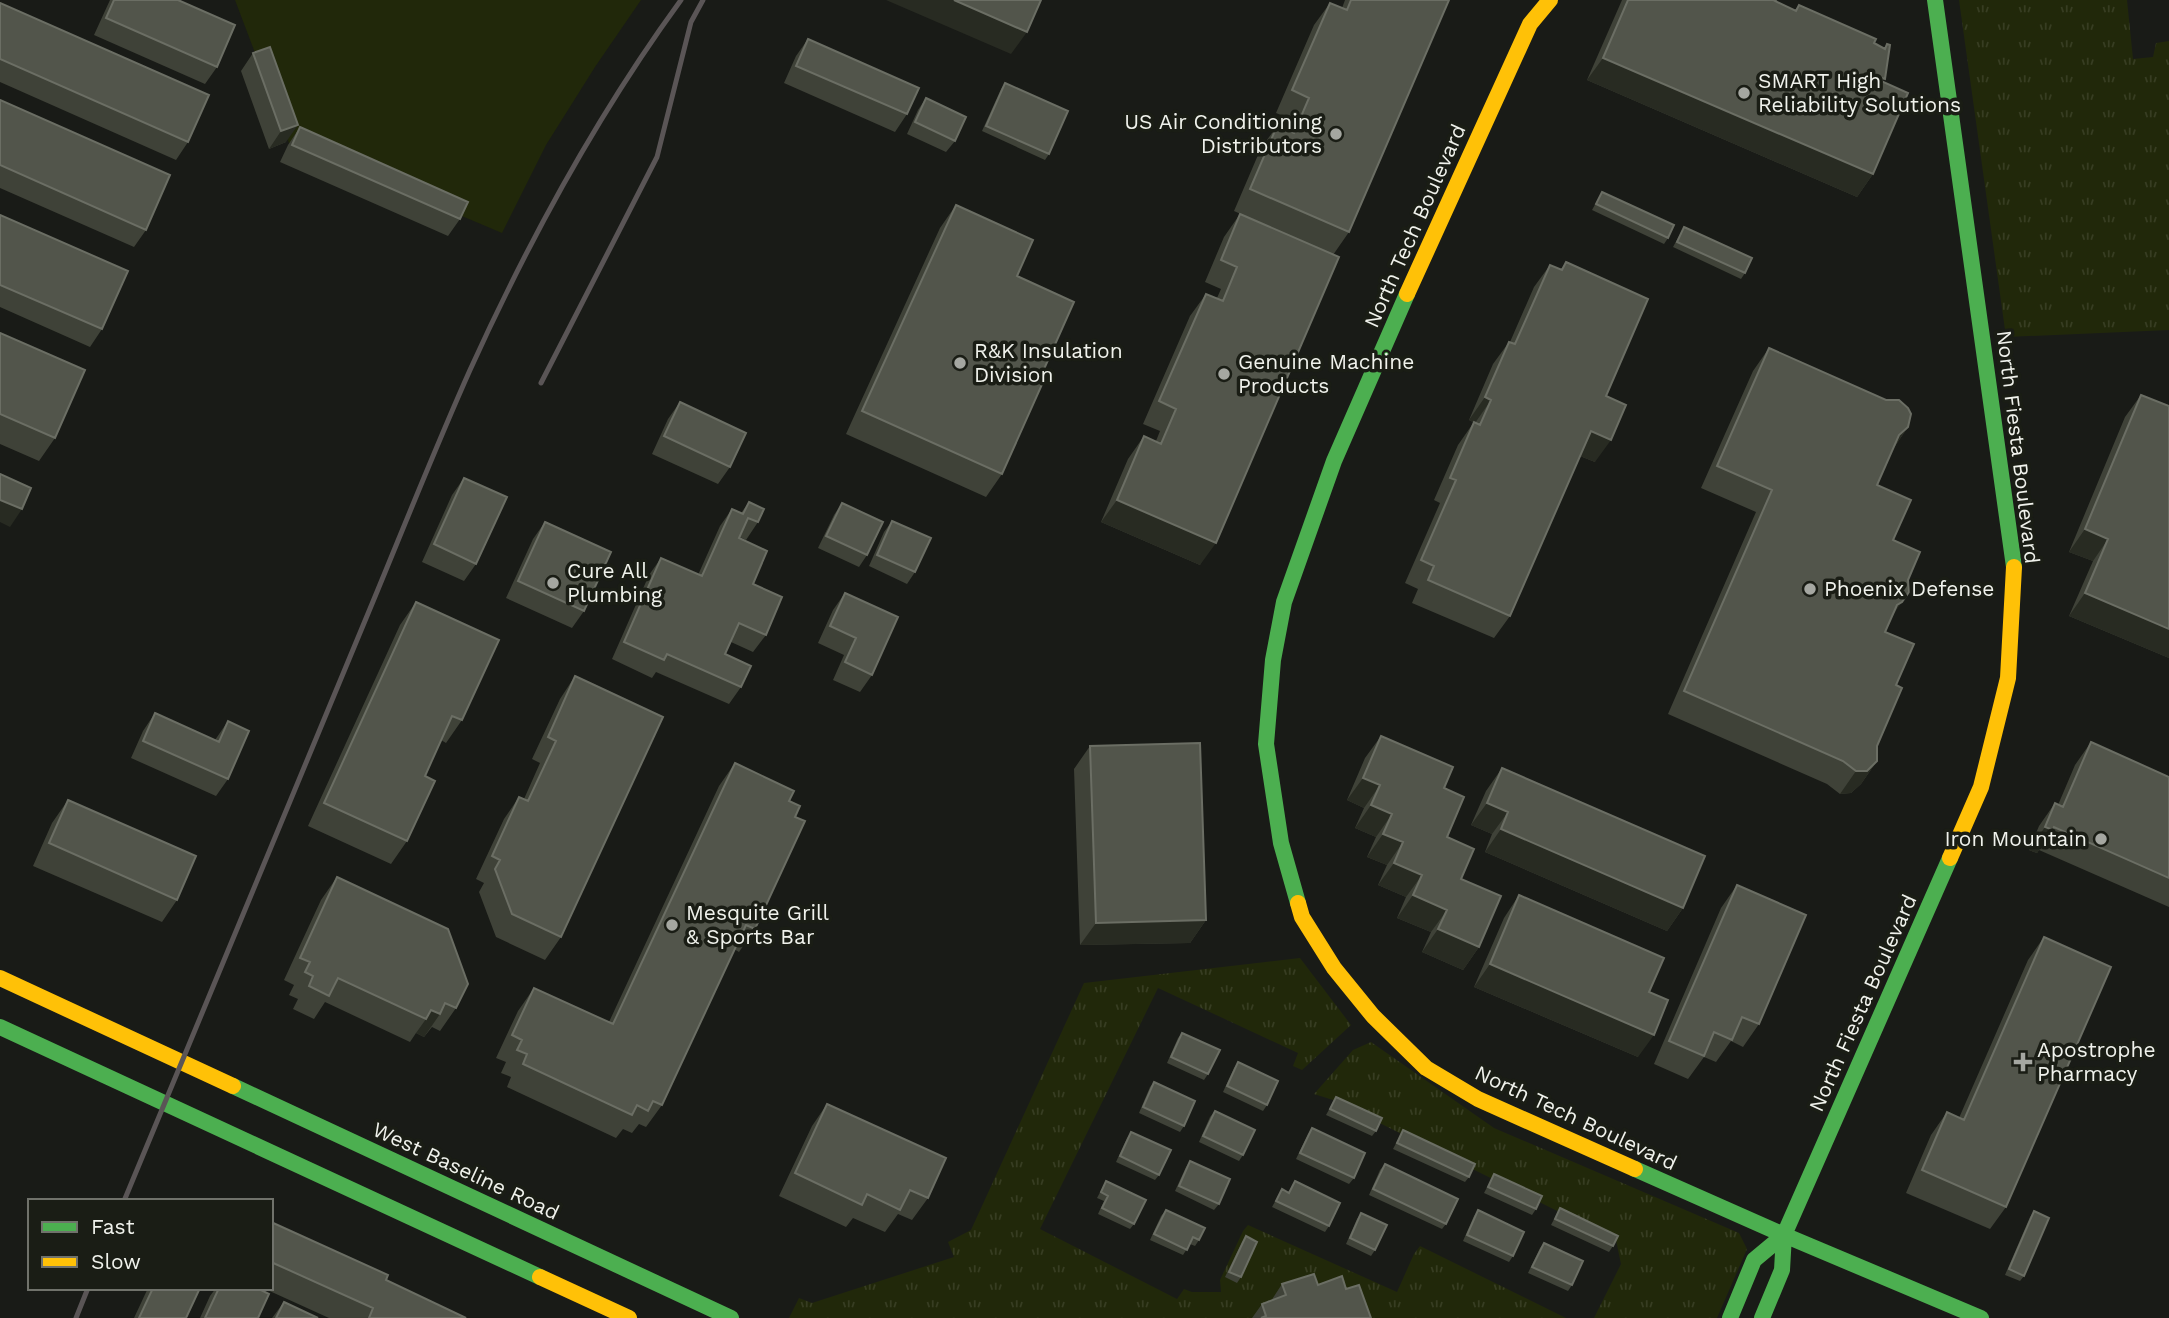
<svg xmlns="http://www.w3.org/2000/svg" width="2169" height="1318" font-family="'Work Sans',sans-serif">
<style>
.green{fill:#21280a}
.park{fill:url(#park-tufts)}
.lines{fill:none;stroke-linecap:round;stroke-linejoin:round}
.fast{stroke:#4caf50;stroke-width:16}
.slow{stroke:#ffc107;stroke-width:16}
.rail{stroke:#5a5556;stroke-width:5}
.wall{fill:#3f4238}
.shaded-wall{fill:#282b22}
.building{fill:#52554b;stroke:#6b6e64;stroke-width:2}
.poi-dot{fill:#a5a7a1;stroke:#1a1d15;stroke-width:2.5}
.labels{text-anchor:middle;stroke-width:7;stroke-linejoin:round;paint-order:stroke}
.poi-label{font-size:21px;fill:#f0f2ec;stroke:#1a1d15;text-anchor:start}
.street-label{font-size:21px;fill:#f0f2ec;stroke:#1a1d15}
</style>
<defs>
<pattern id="park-tufts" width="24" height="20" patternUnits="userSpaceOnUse" patternTransform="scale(1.75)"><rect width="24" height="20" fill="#21280a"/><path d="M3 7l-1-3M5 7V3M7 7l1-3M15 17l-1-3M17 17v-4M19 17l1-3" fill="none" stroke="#373d22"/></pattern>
</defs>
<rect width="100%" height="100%" fill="#191b17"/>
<path class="green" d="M235 0H641L595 67 546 145 502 233 289 143Z"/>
<path class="park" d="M1959 0H2127L2133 59 2153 57 2156 43 2169 41V330L2006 337Z
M1300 958 1351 1025 1302 1070 1293 1066 1298 1053 1158 988 1040 1229 1177 1299 1184 1289 1192 1292H1221L1220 1280 1243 1231 1248 1225 1397 1292 1414 1254 1420 1246 1566 1318H789L799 1298 812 1303 954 1257 948 1242 971 1230 1084 983Z
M1371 1042 1494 1128 1739 1233 1747 1249 1717 1318H1594L1621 1264 1616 1240 1333 1100 1314 1094 1353 1050Z"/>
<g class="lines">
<path class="fast" d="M1935 0 2014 567
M1298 903 1281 843 1266 744 1273 660 1284 602 1334 461 1407 294
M0 1027 540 1277
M233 1086 731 1318
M1635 1169 1784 1235 1981 1318
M1730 1318 1754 1260 1784 1235
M1762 1318 1782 1270 1784 1235 1950 858"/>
<path class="slow" d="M1407 294 1530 24 1550 0
M1950 858 1981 787 2008 678 2014 567
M1298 903 1302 917 1334 968 1373 1016 1426 1068 1478 1099 1635 1169
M0 978 233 1086
M540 1277 629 1318"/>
<path class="rail" d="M541 383 657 157 691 22 703 0
M124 1201C203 1010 283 819 362 628 398 542 432 455 470 370 529 240 597 115 681 0
M76 1318 88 1288"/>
</g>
<path class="wall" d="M110 0H178L217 67 205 84 94 35Z
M1345 0H1449L1349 232 1333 255 1234 211 1261 148 1277 126 1289 130 1293 120 1276 113 1314 25 1330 3 1342 8Z
M1622 0H1776L1775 1 1795 10 1799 5 1884 48 1887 44 1873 174 1857 197 1587 80Z
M0 3 188 142 176 160 0 82Z
M808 39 907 114 895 132 784 83 796 56Z
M253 53 286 142 269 149 241 71Z
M1005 83 1049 154 1045 160 982 131 1001 89Z
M926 98 955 141 946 152 907 134 918 110Z
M0 100 146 230 134 247 0 188Z
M300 127 460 219 448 236 280 162 288 145Z
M1602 192 1668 238 1664 244 1592 210Z
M956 205 1017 276 1040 378 1002 474 986 497 846 434 940 228Z
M1240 214 1339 257 1200 565 1101 522 1128 459 1144 436 1156 441 1160 431 1143 424 1190 316 1206 294 1217 298 1221 289 1205 282 1224 237Z
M0 215 102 329 90 347 0 307Z
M1684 227 1745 273 1741 279 1673 247Z
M1566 262 1606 396 1595 462 1580 456 1510 616 1494 638 1412 603 1418 589 1405 583 1440 503 1434 500 1458 445 1474 422 1475 423 1469 420 1493 364 1509 342H1510L1534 287 1550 265 1561 269Z
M0 333 55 438 39 461 0 444Z
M1769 348 1908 427 1893 449 1877 485 1893 540 1891 618 1885 632 1896 685 1877 746V761L1861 784 1851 793 1840 794 1827 784 1668 714 1756 512 1701 488 1753 371Z
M2141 395 2169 406V658L2069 616 2093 561 2069 552 2125 417Z
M680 402 730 467 718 484 652 454 668 419Z
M464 478 476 564 464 581 422 562 452 495Z
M749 502 758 522 746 540 740 537 739 538 753 584 766 635 753 652 731 642 725 654 741 687 729 704 656 672 652 678 612 659 649 575 661 558 698 575 720 526 732 509 741 513Z
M842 503 867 555 859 567 818 548 834 515Z
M892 521 915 572 907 584 869 566 884 532Z
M545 522 584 611 572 628 506 598 533 539Z
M845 593 872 675 860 692 833 680 844 655 818 643 833 610Z
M416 602 462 720 446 743 441 740 425 776 407 841 391 864 308 826 400 625Z
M575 676 561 937 545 960 496 937 479 892 484 883 476 879 504 819 519 797 524 799 540 763 532 759 560 699Z
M155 713 215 740 228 721V779L216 796 131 758 143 731Z
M1381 736 1444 788 1447 837 1461 879 1479 947 1463 970 1422 952 1431 932 1397 918 1406 897 1378 885 1387 865 1367 857 1376 837 1355 828 1364 808 1347 800 1365 758Z
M2091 742 2169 777V907L2039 850 2037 853 2029 850 2039 826 2055 803 2058 805 2075 765Z
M1090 746 1206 920 1190 943 1080 945 1074 769Z
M735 763 789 801 795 817 755 929 739 952 734 949 662 1105 646 1127 639 1124 632 1133 623 1129 616 1138 507 1087 511 1077 501 1073 506 1062 496 1058 518 1011 534 988 609 1022 719 786Z
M1502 768 1683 908 1667 931 1485 852 1492 834 1471 825 1486 791Z
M68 800 177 900 162 922 33 866 52 823Z
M337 877 456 1008 440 1031 432 1027 424 1037 416 1033 410 1042 325 1002 314 1019 293 1009 298 999 289 995 294 985 284 980 321 900Z
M1737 885 1759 1024 1743 1047 1731 1041 1716 1062 1704 1057 1688 1079 1654 1064 1721 908Z
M1519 895 1649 992 1638 1057 1474 987 1504 918Z
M2044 937 2006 1207 1990 1229 1906 1193 1931 1135 1947 1112 1959 1118 2028 960Z
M1182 1033 1208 1074 1204 1080 1167 1063 1178 1038Z
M1238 1062 1267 1105 1263 1111 1223 1092 1234 1068Z
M1154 1082 1184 1126 1180 1132 1139 1113 1150 1087Z
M1336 1097 1376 1131 1372 1136 1326 1115Z
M827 1104 928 1198 912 1220 898 1214 885 1232 853 1218 846 1227 779 1196 812 1126Z
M1215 1111 1243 1155 1239 1161 1199 1142 1210 1117Z
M1312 1128 1354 1178 1349 1184 1296 1159 1308 1134Z
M1403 1130 1469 1177 1465 1182 1393 1149Z
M1131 1132 1159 1175 1155 1180 1116 1162 1127 1138Z
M1190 1161 1219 1204 1214 1210 1175 1191 1186 1167Z
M1385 1164 1446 1224 1442 1229 1369 1195 1380 1170Z
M1494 1174 1536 1209 1532 1215 1484 1193Z
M1106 1181 1134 1224 1130 1229 1098 1214 1104 1201 1097 1198Z
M1295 1181 1329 1226 1325 1232 1272 1207 1282 1189 1288 1193Z
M1560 1208 1613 1246 1609 1252 1551 1225Z
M1166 1210 1199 1240 1195 1246 1190 1244 1183 1255 1150 1240 1161 1216Z
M1478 1210 1513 1256 1509 1262 1463 1241 1474 1216Z
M2034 1211 2024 1276 2020 1281 2005 1275 2030 1217Z
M1361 1213 1375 1250 1371 1256 1346 1244 1357 1219Z
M271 1222 386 1280 466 1318H329L263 1288H271Z
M1246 1236 1241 1277 1237 1283 1225 1277 1242 1242Z
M1544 1243 1572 1285 1568 1291 1528 1273 1540 1248Z
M1282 1284 1318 1285 1346 1289 1371 1318H1252L1262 1304 1271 1301Z
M148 1288H200L186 1318H134Z
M216 1288H257L258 1318H200L210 1296Z
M284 1302 318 1318H272Z"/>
<path class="shaded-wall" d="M886 0H954L1027 32 1011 54Z
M1603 58 1873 174 1857 197 1587 80Z
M298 125 286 142 269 149 281 131Z
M1485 397 1491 400 1475 423 1469 420Z
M1908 427 1893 449 1899 435Z
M1591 431 1611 440 1595 462 1575 454Z
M0 500 22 509 10 527 0 522Z
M1117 500 1216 543 1200 565 1101 522Z
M2085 529 2108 539 2093 561 2069 552Z
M2085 593 2169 629V658L2069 616Z
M1902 602 1886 625 1897 605Z
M1877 761 1861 784 1851 793 1840 794 1856 771Z
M1363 778 1380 785 1364 808 1347 800Z
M1487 803 1508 812 1492 834 1471 825Z
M1371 805 1392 814 1376 837 1355 828Z
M2045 827 2053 830 2037 853 2029 850Z
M1501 829 1683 908 1667 931 1485 852Z
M1383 834 1403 842 1387 865 1367 857Z
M1394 863 1422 875 1406 897 1378 885Z
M1413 895 1447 910 1431 932 1397 918Z
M1206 920 1190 943 1080 945 1096 923Z
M1438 929 1479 947 1463 970 1422 952Z
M1490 964 1654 1035 1638 1057 1474 987Z
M431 1010 440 1014 424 1037 416 1033 426 1019Z"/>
<path class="building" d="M114 0H178L235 25 217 67 106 18Z
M954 0H1041L1027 32Z
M1351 0H1449L1349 232 1250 189 1277 126 1294 133 1309 98 1292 90 1330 3 1347 10Z
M1628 0H1776L1775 1 1796 11 1799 5 1876 39 1874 43 1885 49 1887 44 1890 45 1885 79 1882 78 1881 81 1908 93 1873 174 1603 58Z
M0 3 209 95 188 142 0 59Z
M808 39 919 88 907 114 796 66Z
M270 47 298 125 281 131 253 53Z
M1005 83 1068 111 1049 154 986 126Z
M926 98 966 117 955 141 915 122Z
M0 100 170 175 146 230 0 165Z
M300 127 468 202 460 219 292 145Z
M1602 192 1674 225 1668 238 1596 204Z
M956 205 1033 240 1017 276 1074 302 1040 378 1044 380 1002 474 862 411Z
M1240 214 1339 257 1216 543 1117 500 1144 436 1161 444 1176 409 1159 401 1206 294 1223 301 1237 267 1221 260Z
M0 215 128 271 102 329 0 285Z
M1684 227 1752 258 1745 273 1677 242Z
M1566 262 1648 299 1606 396 1626 405 1611 440 1591 431 1510 616 1428 580 1434 566 1421 560 1456 480 1450 478 1474 422 1480 425 1491 400 1485 397 1509 342 1515 344 1550 265 1562 270Z
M0 333 85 370 55 438 0 414Z
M1769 348 1886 400H1899L1908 408 1911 414 1908 427 1899 435 1877 485 1911 500 1893 540 1920 552 1908 580 1909 592 1902 602 1897 605 1885 632 1914 644 1896 685 1902 688 1877 746V761L1867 771H1856L1843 761 1684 691 1772 490 1717 466Z
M2141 395 2169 406V629L2085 593 2108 539 2085 529Z
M680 402 746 433 730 467 664 436Z
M0 474 31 488 22 509 0 500Z
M464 478 507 497 476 564 434 544Z
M749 502 764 509 758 522 748 518 739 538 767 551 753 584 782 597 766 635 739 623 725 654 751 666 741 687 667 654 664 660 624 642 661 558 702 576 732 509 743 514Z
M842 503 883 522 867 555 826 536Z
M892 521 931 538 915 572 877 555Z
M545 522 611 552 584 611 518 581Z
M845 593 898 617 872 675 845 662 856 638 830 626Z
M416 602 499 640 462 720 452 716 425 776 435 781 407 841 324 803Z
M575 676 663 717 561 937 512 914 495 869 500 860 492 856 519 797 528 801 556 741 548 737Z
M155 713 219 742 228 721 249 731 228 779 143 741Z
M1381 736 1453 767 1444 788 1464 797 1447 837 1474 849 1461 879 1501 896 1479 947 1438 929 1447 910 1413 895 1422 875 1394 863 1403 842 1383 834 1392 814 1371 805 1380 785 1363 778Z
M2091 742 2169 777V878L2054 827 2053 830 2045 827 2055 803 2063 807Z
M1200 743 1206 920 1096 923 1090 746Z
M735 763 794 791 789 801 800 806 795 817 805 821 755 929 746 925 662 1105 653 1101 648 1111 637 1105 632 1115 523 1064 527 1054 517 1050 522 1040 512 1035 534 988 613 1024Z
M1502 768 1705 856 1683 908 1501 829 1508 812 1487 803Z
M68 800 196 856 177 900 49 843Z
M337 877 448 929 468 984 456 1008 445 1003 440 1014 431 1010 426 1019 338 978 329 996 309 986 313 976 305 972 310 962 300 958Z
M1737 885 1806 915 1759 1024 1742 1017 1732 1040 1714 1032 1704 1056 1669 1041Z
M1519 895 1664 958 1649 992 1668 1000 1654 1035 1490 964Z
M2044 937 2111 967 2006 1207 1922 1170 1947 1112 1964 1120Z
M1182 1033 1220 1050 1208 1074 1171 1057Z
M1238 1062 1278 1081 1267 1105 1227 1086Z
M1154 1082 1195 1101 1184 1126 1143 1107Z
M1336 1097 1382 1118 1376 1131 1330 1109Z
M827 1104 946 1158 928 1198 910 1190 900 1210 867 1194 862 1205 795 1173Z
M1215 1111 1255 1130 1243 1155 1203 1136Z
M1312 1128 1365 1153 1354 1178 1300 1153Z
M1403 1130 1475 1164 1469 1177 1397 1143Z
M1131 1132 1171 1150 1159 1175 1120 1156Z
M1190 1161 1230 1179 1219 1204 1179 1186Z
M1385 1164 1458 1199 1446 1224 1373 1189Z
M1494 1174 1542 1196 1536 1209 1488 1187Z
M1106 1181 1146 1200 1134 1224 1102 1208 1108 1196 1101 1192Z
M1295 1181 1340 1203 1329 1226 1276 1201 1282 1189 1289 1193Z
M1560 1208 1618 1236 1613 1246 1555 1219Z
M1166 1210 1205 1228 1199 1240 1193 1237 1187 1250 1154 1234Z
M1478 1210 1524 1232 1513 1256 1467 1235Z
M2034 1211 2049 1218 2024 1276 2009 1269Z
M1361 1213 1387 1225 1375 1250 1350 1238Z
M271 1222 388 1275 386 1280 466 1318H369L373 1308 271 1262Z
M1246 1236 1257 1242 1241 1277 1229 1272Z
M1544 1243 1583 1261 1572 1285 1532 1267Z
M1314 1274 1318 1285 1342 1276 1346 1289 1359 1285 1371 1318H1261L1266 1316 1262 1304 1286 1295 1282 1284Z
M153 1288H200L186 1318H139Z
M219 1288H257L269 1294 258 1318H205Z
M284 1302 318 1318H276Z"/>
<g class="poi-dot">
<circle cx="1744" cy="93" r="7"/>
<circle cx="1336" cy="134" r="7"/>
<circle cx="960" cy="363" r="7"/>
<circle cx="1224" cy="374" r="7"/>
<circle cx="553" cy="583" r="7"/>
<circle cx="1810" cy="589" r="7"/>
<circle cx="2101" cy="839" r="7"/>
<circle cx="672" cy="925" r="7"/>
<path d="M2019.5 1051.5h7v7h7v7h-7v7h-7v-7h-7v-7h7z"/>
</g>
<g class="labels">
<g class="poi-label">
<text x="1758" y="88">SMART High<tspan x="1758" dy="24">Reliability Solutions</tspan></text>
<text x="1322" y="129" text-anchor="end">US Air Conditioning<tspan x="1322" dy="24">Distributors</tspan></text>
<text x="974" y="358">R&amp;K Insulation<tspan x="974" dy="24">Division</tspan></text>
<text x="1238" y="369">Genuine Machine<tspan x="1238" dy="24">Products</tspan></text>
<text x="567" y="578">Cure All<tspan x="567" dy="24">Plumbing</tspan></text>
<text x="1824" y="596">Phoenix Defense</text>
<text x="2087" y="846" text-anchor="end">Iron Mountain</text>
<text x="686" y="920">Mesquite Grill<tspan x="686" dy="24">&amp; Sports Bar</tspan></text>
<text x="2037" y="1057">Apostrophe<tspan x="2037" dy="24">Pharmacy</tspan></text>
</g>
<g class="street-label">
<text transform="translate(1415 226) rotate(-66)" y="7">North Tech Boulevard</text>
<text transform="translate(2018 447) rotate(83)" y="7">North Fiesta Boulevard</text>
<text transform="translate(1863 1003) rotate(-66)" y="7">North Fiesta Boulevard</text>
<text transform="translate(1576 1118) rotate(25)" y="7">North Tech Boulevard</text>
<text transform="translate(466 1171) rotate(25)" y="7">West Baseline Road</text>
</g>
</g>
<rect x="28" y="1199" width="245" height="91" fill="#1a1d15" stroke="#70726b" stroke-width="2"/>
<rect x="42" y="1222" width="35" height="10" fill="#4caf50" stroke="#70726b" stroke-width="2"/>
<text x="91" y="1234" font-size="21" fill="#f0f2ec">Fast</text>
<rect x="42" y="1257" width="35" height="10" fill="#ffc107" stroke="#70726b" stroke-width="2"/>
<text x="91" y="1269" font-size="21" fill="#f0f2ec">Slow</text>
</svg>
